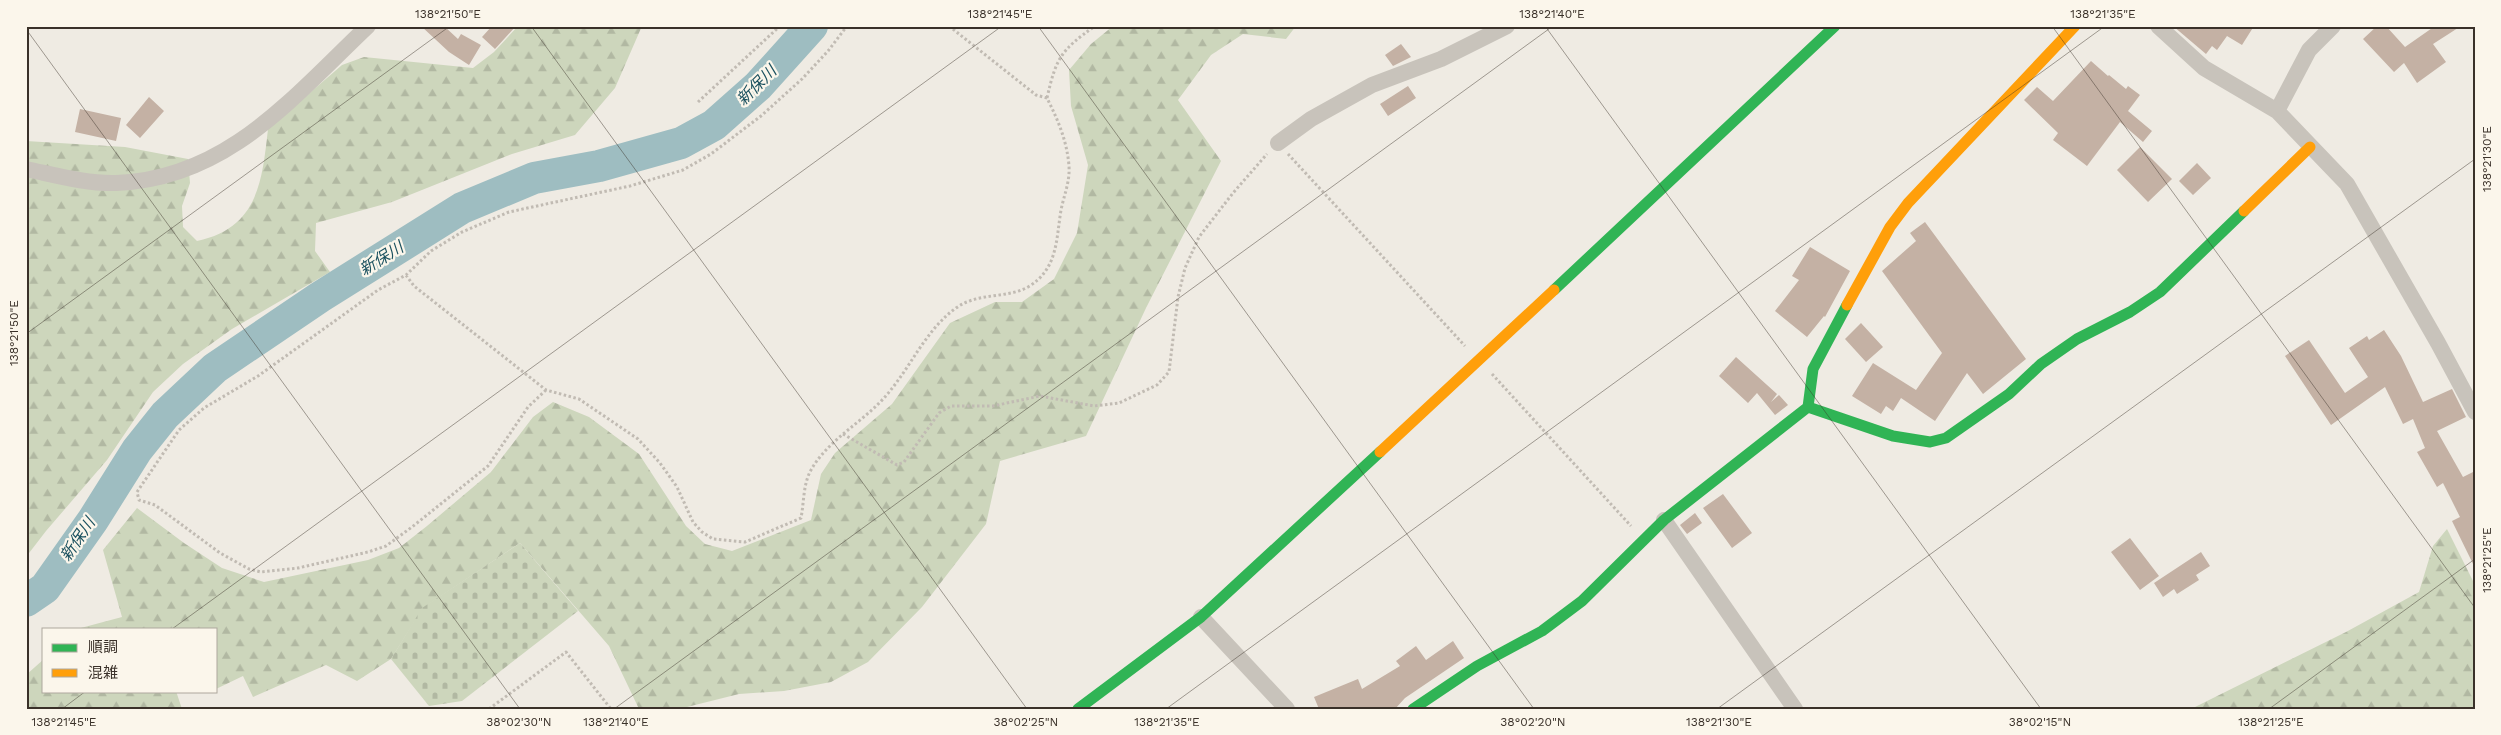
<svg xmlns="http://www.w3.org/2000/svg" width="2501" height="735" font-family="'Work Sans','Noto Sans JP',sans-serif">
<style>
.forest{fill:url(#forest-firs)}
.cemetery{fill:url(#cemetery-stones)}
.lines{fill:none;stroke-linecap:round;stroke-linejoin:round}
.river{stroke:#9ebdc1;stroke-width:32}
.building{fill:#c4b1a4}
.path{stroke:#c1bbb3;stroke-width:3;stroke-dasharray:2.5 2.5;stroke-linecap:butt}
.street{stroke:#c8c3bb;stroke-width:16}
.fast{stroke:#30b455;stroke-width:11}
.slow{stroke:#ff9f0a;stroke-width:11}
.ticks{fill:none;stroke:#3a3129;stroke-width:1;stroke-opacity:0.45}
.labels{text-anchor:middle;stroke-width:4.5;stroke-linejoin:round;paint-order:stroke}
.water-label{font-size:16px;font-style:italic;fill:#1b515f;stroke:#fbf6eb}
.neatline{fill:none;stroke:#3a3129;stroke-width:2}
.ticks-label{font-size:12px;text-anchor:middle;fill:#3a3129}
</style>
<defs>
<pattern id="forest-firs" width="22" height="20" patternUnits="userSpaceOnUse" patternTransform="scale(1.25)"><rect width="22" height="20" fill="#cdd6bc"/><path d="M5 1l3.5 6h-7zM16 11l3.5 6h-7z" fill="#b1b8a2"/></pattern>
<pattern id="cemetery-stones" width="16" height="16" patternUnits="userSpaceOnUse" patternTransform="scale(1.25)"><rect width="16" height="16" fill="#cdd6bc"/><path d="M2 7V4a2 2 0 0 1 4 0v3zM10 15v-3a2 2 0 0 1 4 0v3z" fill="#b1b8a2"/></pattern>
</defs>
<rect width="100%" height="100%" fill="#efebe3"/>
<path class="forest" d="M518 26H642L615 88 575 135 512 154 392 202 316 223 315 251 330 272 232 329 183 364 153 392 107 460 46 531 26 557V141L125 147 188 159 190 183 182 206 183 227 197 241C258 228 262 182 268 129L342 65 364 57 473 68 494 52Z
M1113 26H1296L1286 39 1243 34 1211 55 1178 100 1221 161 1146 308 1086 436 1000 461 986 524 922 607 868 662 831 682 784 691 739 694 679 709H639L609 646 520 543 423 608 391 659 357 681 326 665 253 697 243 676 216 689V629H77L122 617 103 550 137 508 184 543 222 568 264 582 368 560 399 548 427 526 491 472 533 417 553 402 589 417 639 454 686 526 705 544 732 551 811 520 821 474 835 453 892 404 950 323 995 302H1022L1054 279 1077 233 1088 165 1071 106 1069 70 1091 44Z
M2447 529 2475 585V709H2191L2346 632 2419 592 2433 546Z
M44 659V691H176L182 709H26V675Z"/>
<path class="cemetery" d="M520 543 578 611 462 701 429 706 391 659 422 608Z"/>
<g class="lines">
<path class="river" d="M26 601 45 588 93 520 137 450 165 415 215 368 320 297 462 208 534 178 599 166 681 143 714 125 758 86 812 26"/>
</g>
<path class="building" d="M421 26H444L458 39 461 34 481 45 469 65 449 52Z
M492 26H516L495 49 482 37Z
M2173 26H2254L2242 45 2227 36 2217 50 2212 46 2206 54Z
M2377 26H2386L2405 47 2435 26H2461L2433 44 2446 62 2417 83 2404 63 2394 72 2363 39Z
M1401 44 1411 57 1393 66 1385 55Z
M2091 61 2108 76 2109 75 2126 89 2128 86 2140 95 2128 111 2152 131 2143 142 2120 122 2087 166 2053 140 2058 133 2024 100 2037 87 2053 101Z
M1408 86 1416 98 1388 116 1380 104Z
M149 97 164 111 140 138 126 125Z
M80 109 121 118 116 141 75 132Z
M2140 147 2172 179 2148 202 2117 170Z
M2197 163 2211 178 2193 195 2179 181Z
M1925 222 2026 359 1983 394 1967 373 1935 421 1901 398 1893 411 1886 406 1881 414 1852 396 1873 363 1916 390 1942 353 1882 271 1916 241 1910 233Z
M1810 247 1850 271 1825 317 1824 316 1807 337 1775 311 1799 280 1792 276Z
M1861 323 1883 347 1866 362 1845 339Z
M2384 330 2401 356 2423 402 2452 389 2466 417 2437 431 2463 477 2475 471V568L2452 521 2460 517 2443 483 2437 487 2417 452 2425 448 2413 419 2403 424 2385 387 2331 425 2285 356 2309 340 2345 393 2368 377 2349 348 2367 336 2369 340Z
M1736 357 1777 394 1771 402 1779 395 1788 405 1775 415 1757 393 1748 403 1719 376Z
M1723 494 1752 533 1732 548 1703 508Z
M1695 513 1702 523 1687 534 1680 525Z
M2130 538 2159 576 2140 590 2111 552Z
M2201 552 2210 566 2196 575 2199 580 2177 594 2174 589 2163 597 2154 583Z
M1453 641 1464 658 1405 698 1395 709H1319L1314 697 1358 679 1362 689 1400 666 1396 661 1416 646 1426 660Z"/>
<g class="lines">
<path class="path" d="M949 26 1036 95 1047 98
M698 102 780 26
M1288 154 1465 346
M406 275 414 286 546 390 579 399 638 439 660 463 677 487 693 522 702 532 713 539 745 542 801 518C804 503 803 484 811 470 828 440 860 424 883 399 910 370 924 331 956 308 978 292 1006 299 1028 287 1058 269 1056 240 1061 210 1064 195 1070 182 1069 166 1067 141 1058 120 1047 98 1056 58 1061 50 1095 26
M1492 374 1631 526
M546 390 528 407 488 466 412 527 386 546 368 552 298 568 261 572 249 569 220 553 155 505 139 500 137 492 179 430 204 408 258 376 378 290 406 275 431 251 462 232 509 212 630 186 683 170 711 154 761 116 802 79 828 51 847 26
M843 434 897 465 904 462 939 413 951 406H993L1040 396 1094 406 1119 403 1157 385 1169 372 1178 297 1185 268 1199 237 1233 193 1267 154
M489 709 566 652 611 709"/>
<path class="street" d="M2158 26 2204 68 2277 111 2347 184 2438 343 2475 412
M2277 111 2309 50 2333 26
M1278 143 1311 119 1372 85 1441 59 1507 26
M26 169C55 175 87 184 116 183 227 179 293 97 368 26
M1664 520 1795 709
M1201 617 1287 709"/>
<path class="fast" d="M1554 290 1835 26
M1808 407 1893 436 1930 442 1946 438 2009 394 2041 364 2077 339 2130 312 2160 292 2244 211
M1078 709 1201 617 1380 452
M1413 709 1477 666 1542 631 1582 601 1664 520 1808 407 1813 369 1847 305"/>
<path class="slow" d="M2244 211 2310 147
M1847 305 1890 227 1908 203 2075 26
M1380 452 1554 290"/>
</g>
<path class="ticks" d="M531 26 1027 709M1038 26 1534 709M1545 26 2041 709M2052 26 2475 608M26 29 520 709M26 334 450 26M172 629 1002 26M62 709 86 691M614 709 1553 26M1166 709 2105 26M1717 709 2475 159M2269 709 2475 559"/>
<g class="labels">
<g class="water-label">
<text transform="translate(756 85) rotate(-45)" y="6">新保川</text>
<text transform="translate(381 258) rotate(-32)" y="6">新保川</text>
<text transform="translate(77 539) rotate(-56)" y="6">新保川</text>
</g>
</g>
<rect width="2501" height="735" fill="none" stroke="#fbf6eb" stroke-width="55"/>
<rect x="42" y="628" width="175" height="65" fill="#fbf6eb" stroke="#aea79d"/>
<rect x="52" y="644" width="25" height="8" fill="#30b455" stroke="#aea79d"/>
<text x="88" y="652" font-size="15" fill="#3a3129">順調</text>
<rect x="52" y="669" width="25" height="8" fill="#ff9f0a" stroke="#aea79d"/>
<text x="88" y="678" font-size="15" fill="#3a3129">混雑</text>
<rect x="28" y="28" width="2446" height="680" class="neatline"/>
<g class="ticks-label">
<text x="448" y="18">138°21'50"E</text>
<text x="1000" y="18">138°21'45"E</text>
<text x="1552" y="18">138°21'40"E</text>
<text x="2103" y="18">138°21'35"E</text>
<text transform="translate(2487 159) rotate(-90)" y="4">138°21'30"E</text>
<text transform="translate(14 333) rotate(-90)" y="4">138°21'50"E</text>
<text transform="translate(2487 560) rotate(-90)" y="4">138°21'25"E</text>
<text x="64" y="726">138°21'45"E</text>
<text x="519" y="726">38°02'30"N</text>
<text x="616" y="726">138°21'40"E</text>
<text x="1026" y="726">38°02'25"N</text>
<text x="1167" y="726">138°21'35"E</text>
<text x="1533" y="726">38°02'20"N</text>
<text x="1719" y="726">138°21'30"E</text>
<text x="2040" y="726">38°02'15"N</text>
<text x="2271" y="726">138°21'25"E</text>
</g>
</svg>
